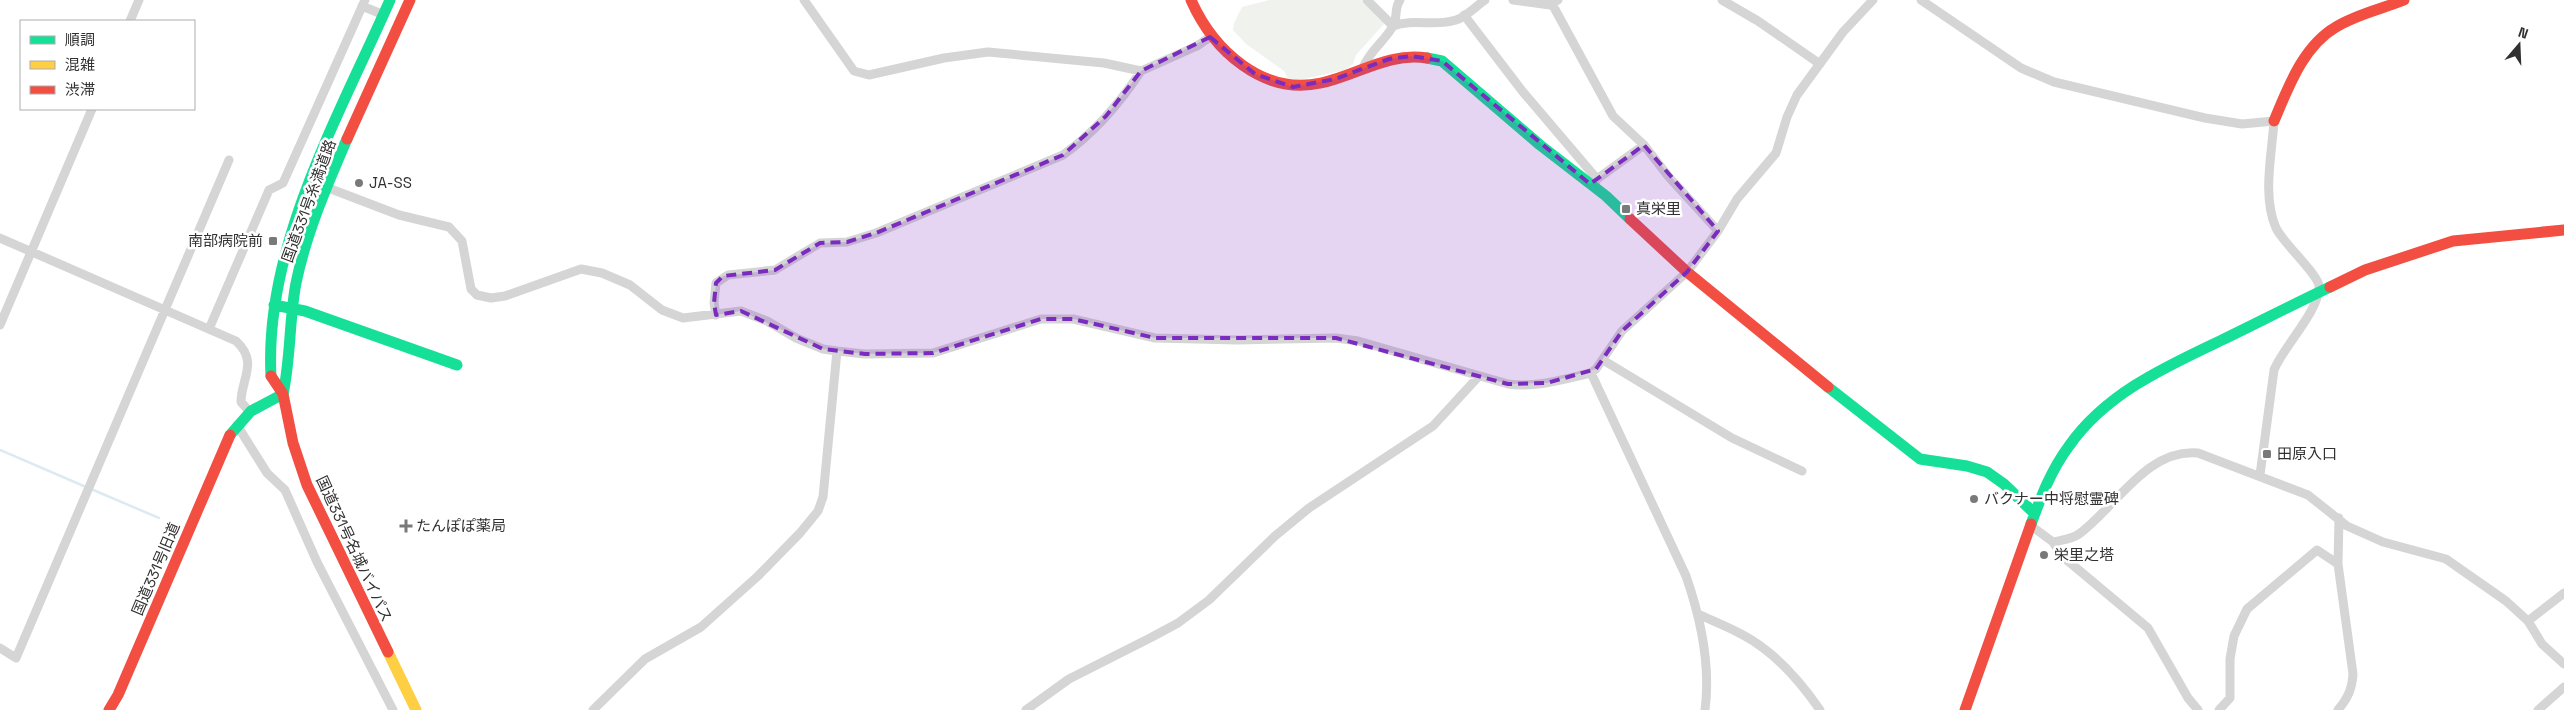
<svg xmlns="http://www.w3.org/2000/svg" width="2564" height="710" font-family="'Space Grotesk','Noto Sans JP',sans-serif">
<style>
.green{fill:#f0f3ed}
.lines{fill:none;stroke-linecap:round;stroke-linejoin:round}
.stream{stroke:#ddeaf1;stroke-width:2.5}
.street{stroke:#d5d5d5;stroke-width:9}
.fast{stroke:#16e098;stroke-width:11}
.slow{stroke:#ffcf43;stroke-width:11}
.jam{stroke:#f24e42;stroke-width:11}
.marked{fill:#7b2cbf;fill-opacity:0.2;stroke:#7b2cbf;stroke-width:4;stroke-dasharray:10 6;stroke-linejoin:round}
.poi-dot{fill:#797979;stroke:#fff;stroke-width:2}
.labels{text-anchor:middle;stroke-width:5;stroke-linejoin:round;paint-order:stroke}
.poi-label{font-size:15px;fill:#313131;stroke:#fff;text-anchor:start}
.street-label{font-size:15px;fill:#313131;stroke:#fff}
</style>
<rect width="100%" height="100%" fill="#fff"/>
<path class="green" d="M1269 0H1361L1382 19 1384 24 1356 55 1353 64 1345 70 1295 81 1287 77 1284 71 1246 44 1233 30 1234 23 1242 7Z"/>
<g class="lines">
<path class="stream" d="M0 450 86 487
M91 489 159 518"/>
<path class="street" d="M804 0 854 71 869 75 944 58 988 52 1104 63 1141 71 1197 46 1210 37
M1367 0 1393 26
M1513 0 1550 5 1558 0
M1550 0 1613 116 1644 145 1668 176 1718 231
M1722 0 1758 21 1820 64
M1921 0 2021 68 2054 82 2205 118 2242 124 2274 121C2272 154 2262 196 2276 228 2283 243 2318 274 2319 286 2320 310 2283 347 2274 370L2260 475
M362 6 384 15
M1464 15 1523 92 1597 179 1594 187
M130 21 139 0
M1393 26C1413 18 1435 27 1456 20 1466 17 1476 6 1485 0
M1363 68C1369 51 1385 41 1393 26 1398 17 1394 8 1400 0
M1597 179 1644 145
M310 181 399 215 449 227 462 241 471 289 477 295 491 298 505 296 581 269 602 273 630 285 662 310 683 318 741 311 767 321 796 338 823 349 837 351 865 354 933 353 1041 319H1073L1155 338 1237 340 1336 338 1358 341 1508 384C1536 388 1564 379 1591 373L1596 369 1622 331 1687 272 1718 231 1737 199 1776 153 1787 117 1797 95 1843 32 1873 0
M0 238 236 341C259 362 241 379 241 402L249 411
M716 315 714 303 716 283 728 275 775 270 820 243 847 242 876 233 1063 155C1094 133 1120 103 1141 71
M0 325 92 109
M209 329 269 190 283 183 365 0
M1603 360 1732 438 1802 471
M1591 373 1686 576C1701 619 1711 664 1705 710
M237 425 267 473 285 490 317 562 393 710
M2030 525 2053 542 2062 556 2148 628 2188 698 2198 710
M2053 542C2062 540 2072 539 2079 534 2116 507 2147 448 2198 453L2308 495 2347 526 2383 542 2446 559 2506 601 2528 621 2542 644 2564 664
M1698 614C1713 621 1729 627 1743 635 1775 652 1800 681 1820 710
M2528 621 2564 593
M0 648 16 658 229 160
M593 710 645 659 701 627 758 576 800 533 818 511 823 497 837 351
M1026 710 1069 679 1152 637 1178 623 1209 600 1275 536 1309 508 1433 426 1479 376
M2219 710 2230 698V659L2234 636 2247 609 2317 550 2338 564
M2338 710C2348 698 2352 689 2353 674L2338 564 2339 518
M2538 710 2564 687"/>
<path class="fast" d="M1427 58 1442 61 1540 145 1606 196 1630 219
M274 305 305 311 457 365
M271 376C264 246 339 116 390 0
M1828 387 1920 459 1967 466 1987 472 2004 484 2034 513
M283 394C291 357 289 320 296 283 306 234 327 185 347 139
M230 435 251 411 283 394
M2031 524C2041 497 2051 470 2069 446 2106 393 2167 366 2224 339 2259 322 2294 304 2330 287"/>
<path class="slow" d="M388 652 416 710"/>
<path class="jam" d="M1191 0C1213 50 1263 96 1321 83 1358 75 1388 52 1427 58
M2274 121C2288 88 2303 46 2336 27 2357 14 2382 9 2404 0
M347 139 410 0
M1630 219 1687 272 1828 387
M2330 287 2365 270 2453 241 2564 230
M271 376 283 394 293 443 307 485 388 652
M109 710 118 695 230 435
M1965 710 2031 524"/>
</g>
<path class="marked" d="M1210 37 1255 74 1293 87 1335 79 1389 59 1411 56 1442 61 1590 184 1644 145 1718 231 1687 272 1622 331 1596 369 1547 383 1508 384 1336 338H1155L1073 319H1041L933 353 865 354 823 349 741 311 716 315 714 303 716 283 723 276 775 270 820 243 847 242 876 233 1063 155 1106 116 1141 71Z"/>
<g class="poi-dot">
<circle cx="359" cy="183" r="5"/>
<rect x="1621" y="204" width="10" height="10" rx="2.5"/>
<rect x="268" y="236" width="10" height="10" rx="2.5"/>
<rect x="2262" y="449" width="10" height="10" rx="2.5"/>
<circle cx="1974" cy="499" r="5"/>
<path d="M403.5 518.5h5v5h5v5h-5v5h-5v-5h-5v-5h5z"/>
<circle cx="2044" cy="555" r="5"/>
</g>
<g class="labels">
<g class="poi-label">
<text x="369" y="188">JA-SS</text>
<text x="1636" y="214">真栄里</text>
<text x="263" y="246" text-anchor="end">南部病院前</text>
<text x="2277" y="459">田原入口</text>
<text x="1984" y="504">バクナー中将慰霊碑</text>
<text x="416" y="531">たんぽぽ薬局</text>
<text x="2054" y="560">栄里之塔</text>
</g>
<g class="street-label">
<text transform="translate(309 201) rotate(-70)" y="5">国道331号糸満道路</text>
<text transform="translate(354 549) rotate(65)" y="5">国道331号名城バイパス</text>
<text transform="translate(156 569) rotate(-67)" y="5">国道331号旧道</text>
</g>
</g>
<rect x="20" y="20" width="175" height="90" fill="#ffffff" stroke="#adadad"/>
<rect x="30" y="36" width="25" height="8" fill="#16e098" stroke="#adadad"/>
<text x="65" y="45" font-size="15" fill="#313131">順調</text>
<rect x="30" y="61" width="25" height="8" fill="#ffcf43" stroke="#adadad"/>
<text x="65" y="70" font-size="15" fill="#313131">混雑</text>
<rect x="30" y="86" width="25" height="8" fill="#f24e42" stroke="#adadad"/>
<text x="65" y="95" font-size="15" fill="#313131">渋滞</text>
<g transform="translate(2519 45) rotate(19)" stroke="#ffffff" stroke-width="4" paint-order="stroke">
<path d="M0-4L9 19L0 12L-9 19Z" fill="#313131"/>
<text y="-8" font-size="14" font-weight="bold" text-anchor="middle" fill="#313131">N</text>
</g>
</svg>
